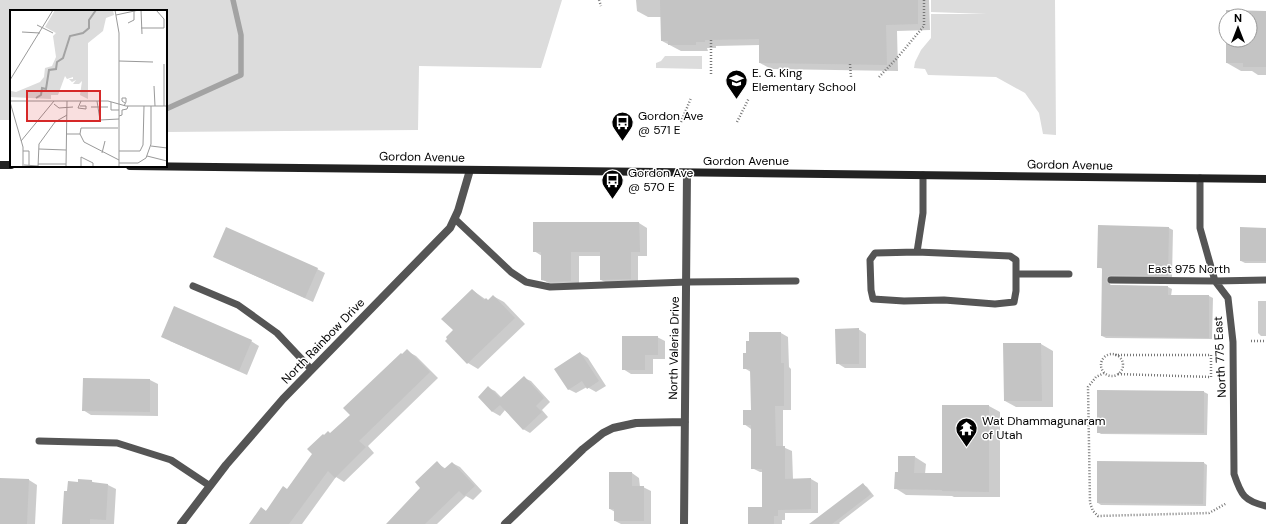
<svg xmlns="http://www.w3.org/2000/svg" width="1266" height="524" font-family="'DM Sans',sans-serif">
<style>
.green{fill:#dcdcdc}
.shadow{fill:#0003}
.lines{fill:none;stroke-linecap:round;stroke-linejoin:round}
.stream{stroke:#a3a3a3;stroke-width:5.5}
.building{fill:#c4c4c4}
.path{stroke:#777;stroke-width:2.5;stroke-dasharray:1 2;stroke-linecap:butt}
.service{stroke:#555;stroke-width:7}
.minor{stroke:#555;stroke-width:8}
.secondary{stroke:#222;stroke-width:8}
.labels{text-anchor:middle;stroke-width:3;stroke-linejoin:round;paint-order:stroke}
.poi-label{font-size:12px;fill:#000;stroke:#fff;text-anchor:start}
.street-label{font-size:12px;fill:#000;stroke:#fff}
.inset-river{fill:none;stroke:#a3a3a3;stroke-width:2}
.inset-road{fill:none;stroke:#999;stroke-width:1}
.view{fill:#d62828;fill-opacity:0.15;stroke:#d62828;stroke-width:2}
.inset-edge{fill:none;stroke:#000;stroke-width:2}
</style>
<rect width="100%" height="100%" fill="#fff"/>
<path class="green" d="M0 0H562L541 68 419 66 418 130 166 132V11H11V120H0Z
M931 0H1055L1056 135 1043 134 1039 113 1025 93 996 77 928 75 925 69 914 68 915 62 921 50 931 38V14H987L931 12Z
M665 56H702V69L656 68V63L661 61Z"/>
<path class="shadow" d="M636 0H929L930 30 897 31 898 71 771 69 760 63V45L716 46V48H707L708 51H681L662 41V17H648L637 11Z
M1266 12V75H1258L1252 71H1241L1227 63V40H1250V16H1227Z
M534 223H639L647 228V256H638V283L609 284 601 280V256H579V285L550 284 542 279V256L534 251Z
M1099 226 1169 228 1173 230 1172 277H1115L1110 280V285L1168 287 1172 289 1171 296H1209L1213 298 1212 339 1106 338 1102 336 1103 269 1098 267Z
M1266 228V263H1245L1241 261Z
M214 257 317 269 325 273 313 302Z
M472 290 488 301 493 296 504 302 525 324 478 369 468 363 454 330Z
M1258 301H1266V336H1261L1258 333Z
M858 329 866 334V368H845L837 363Z
M781 333 788 337 789 367 791 369V410H783V447L792 451 793 479H811L818 483V513H785V520H782V524H749L763 508V472H760L752 468 751 429 744 424 752 411 751 372 744 368 747 354Z
M657 337 665 341V359H653V374H631L623 369Z
M170 341H251L259 346 247 375Z
M1004 344H1041L1053 351V407H1016L1005 401Z
M407 351 416 356 438 378 368 446 374 453 344 482 336 477 302 524H253L287 490 331 434 351 415Z
M580 353 588 358 606 386 596 392 587 387 576 393 568 389Z
M524 378 531 381 550 402 542 410 548 417 530 433 523 429 505 410 500 416 493 412 479 397 489 388 495 391 502 398Z
M84 379 150 380 158 384V416L91 415 83 410Z
M1204 392 1208 394 1207 435 1101 434 1098 432Z
M989 406 1000 412V497H954L952 496 906 495 895 488 899 473 915 457 926 464 925 474H943Z
M437 463 446 469 452 463 460 467 482 491 473 500 466 496 437 524H388L421 488Z
M1204 463 1207 465 1206 506 1101 505 1098 503Z
M632 473 639 478 640 487H643L651 491V524H621L615 521V512L610 509Z
M0 479 29 480 37 485 35 524H0Z
M91 481 96 484 108 485 116 489 114 524H63L68 492 79 483Z
M864 485 867 487 874 496 839 523 840 524H820Z"/>
<g class="lines">
<path class="stream" d="M166 109 241 75V35L233 0"/>
</g>
<path class="building" d="M660 0H918V24L886 25 887 65 759 63V39L705 40V42H696V45H668V41H661Z
M1226 10 1266 11V67H1243V63H1226V31V40H1250V16H1226Z
M533 222H639L640 252H631V279L600 280V252H571V281L550 282 541 280V252H533Z
M1098 225 1169 227 1168 276 1111 275 1107 277 1106 282 1111 285 1168 286V295H1209V338L1101 336 1102 268H1097Z
M226 227 318 268 305 298 213 257Z
M1240 227 1266 228V261H1240Z
M472 289 484 300 486 298 488 300 493 295 515 318 467 364 445 341 447 339 446 337 453 330 441 319Z
M174 306 252 340 239 371 161 337Z
M859 328V364H836L835 329Z
M749 332H781V363H784V406H775L776 446H785V479L811 478V509L778 510V516H774V524H748V507H762V469H751V425H743V410H751L750 369H743V353H746V341H749Z
M622 336H658V355H645V370H622Z
M1003 343H1041L1042 401H1004Z
M407 349 430 372 359 441 366 447 335 478 328 471 289 524H249L261 507 266 511 283 486 287 489 312 454 307 449 323 434 324 435 328 431 330 433 350 415 343 408 401 353 402 354Z
M580 352 599 381 587 389 582 381 568 390 554 369Z
M524 376 544 398 536 406 542 412 523 430 500 405 492 412 478 397 488 386 500 398Z
M83 378 150 379V412L82 411Z
M1097 390 1204 391V433H1097Z
M942 405H989V492L942 491V490L894 489 895 472H898V456H915L914 473H942Z
M437 461 444 469 452 462 475 486 464 496 459 491 425 524H386L420 488 415 482Z
M1097 461 1204 462 1203 504 1097 503Z
M609 472H632V486H644V521H614V509H609Z
M0 478 29 479 27 524H0Z
M78 479 92 480V482L108 484 106 520 90 519V524H62L64 491H67L68 481 78 482Z
M863 483 871 494 832 524H809Z"/>
<g class="lines">
<path class="path" d="M599 0 601 6
M850 64 851 77
M711 74V40
M879 77 897 58 924 26V0
M681 122 691 98
M737 122 749 98
M1251 341H1266
M1101 365a11 11 0 1 1 22 0a11 11 0 1 1-22 0Z
M1115 355H1211V377L1117 374
M1104 373 1096 377 1088 387 1090 503 1093 511 1098 516 1209 513 1227 503"/>
<path class="service" d="M1200 178V228L1215 281 1228 298 1233 342 1234 474C1241 495 1244 501 1266 506
M455 219 511 272 526 282 550 287 687 282 796 281
M917 252 1010 256 1016 260V291L1014 302 995 304 944 300 904 301 873 299 871 290 870 260 875 253 917 252 923 213V175
M1017 274H1069
M1111 280 1215 281 1266 280
M193 286 238 305 277 333 311 369
M39 441 117 443 171 460 210 486"/>
<path class="minor" d="M181 524 226 465 283 399 450 228 458 211 470 170
M505 524 583 449 603 433 613 428 636 423 685 422
M684 524 687 173"/>
<path class="secondary" d="M0 165H11
M130 166 1266 179"/>
</g>
<defs>
<symbol id="school-pin" viewBox="-11 -11 22 30"><path d="M0 17L-7.5 6A9.5 9.5 0 1 1 7.5 6Z" fill="#000" stroke="#fff"/><path d="M0-5L7-2L0 1L-7-2ZM-4 1L0 2.5L4 1V4Q0 6-4 4Z" fill="#fff"/></symbol>
<symbol id="bus-pin" viewBox="-11 -11 22 30"><path d="M0 17L-7.5 6A9.5 9.5 0 1 1 7.5 6Z" fill="#000" stroke="#fff"/><path d="M-5-6H5V4H4V6H2V4H-2V6H-4V4H-5ZM-3.5-4V0h7V-4ZM-3.5 1.2v1.5H-2V1.2ZM2 1.2v1.5H3.5V1.2Z" fill="#fff"/></symbol>
<symbol id="temple-pin" viewBox="-11 -11 22 30"><path d="M0 17L-7.5 6A9.5 9.5 0 1 1 7.5 6Z" fill="#000" stroke="#fff"/><path d="M0-6L5-2H3V0L6.5 2.5H4V6H1.5V3h-3V6H-4V2.5H-6.5L-3 0V-2H-5Z" fill="#fff"/></symbol>
</defs>
<g fill-rule="evenodd">
<use href="#school-pin" x="724" y="68" width="25" height="34"/>
<use href="#bus-pin" x="610" y="110" width="25" height="34"/>
<use href="#bus-pin" x="600" y="168" width="25" height="34"/>
<use href="#temple-pin" x="954" y="416" width="25" height="34"/>
</g>
<g class="labels">
<g class="poi-label">
<text x="752" y="77">E. G. King<tspan x="752" dy="14">Elementary School</tspan></text>
<text x="638" y="120">Gordon Ave<tspan x="638" dy="14">@ 571 E</tspan></text>
<text x="628" y="177">Gordon Ave<tspan x="628" dy="14">@ 570 E</tspan></text>
<text x="982" y="425">Wat Dhammagunaram<tspan x="982" dy="14">of Utah</tspan></text>
</g>
<g class="street-label">
<text transform="translate(422 157) rotate(1)" y="4">Gordon Avenue</text>
<text x="746" y="165">Gordon Avenue</text>
<text transform="translate(1070 165) rotate(1)" y="4">Gordon Avenue</text>
<text x="1189" y="273">East 975 North</text>
<text transform="translate(323 341) rotate(-46)" y="4">North Rainbow Drive</text>
<text transform="translate(674 348) rotate(-89)" y="4">North Valeria Drive</text>
<text transform="translate(1220 357) rotate(-93)" y="4">North 775 East</text>
</g>
</g>
<g transform="translate(10 10)">
<rect width="157" height="157" fill="#fff"/>
<path d="M45 0H103L104 5 96 8 93 21 78 33V89L70 85 72 71 69 74H63L66 70 62 72 59 69H63V67L57 69 55 66 48 85H41V89L0 87 1 81 6 82 30 72 34 67 35 58 42 56 46 47 43 26 46 23 35 17Z" fill="#dcdcdc"/>
<path class="inset-river" d="M26 88 31 85 32 78 36 79 39 60 46 59 47 52 53 48 60 26 73 23 79 18V10L86 0"/>
<path class="inset-road" d="M105 0 109 23V157M131 0 132 24M106 5 129 0M118 13 124 10V1M27 15 43 23M131 18H154V9L146 0M12 22 30 23M109 51 143 52M154 54V96M0 70 43 0M144 76 145 96M0 91H98L116 96H157M87 91 90 110 109 109M0 92 13 137V157M101 92V100H109M44 94 49 98 63 97M70 96H76V99L68 98 71 91M114 96 116 92V88H112V91L115 93M81 97H98M109 106 112 105V100L117 99 118 96M108 118H71L70 124 74 132 109 150M56 124H70M11 131 44 91M141 136 157 138M29 139 56 140M13 141H19V155M109 141H130L133 135 134 96M92 143 95 131M137 146 157 151M109 153H128L136 148 141 134V96M28 154H56M14 155 28 156M28 157 29 134 45 112 57 105M56 157 57 91M71 157V147L83 153V157"/>
<path class="view" d="M17 81H90V111H17Z"/>
<rect width="157" height="157" class="inset-edge"/>
</g>
<g transform="translate(1238 28)"><circle r="19" fill="#ffffff" stroke="#999999"/>
<path d="M0-3L7 15L0 10L-7 15Z" fill="#000000"/>
<text y="-6" font-size="11" font-weight="bold" text-anchor="middle" fill="#000000">N</text>
</g>
</svg>
